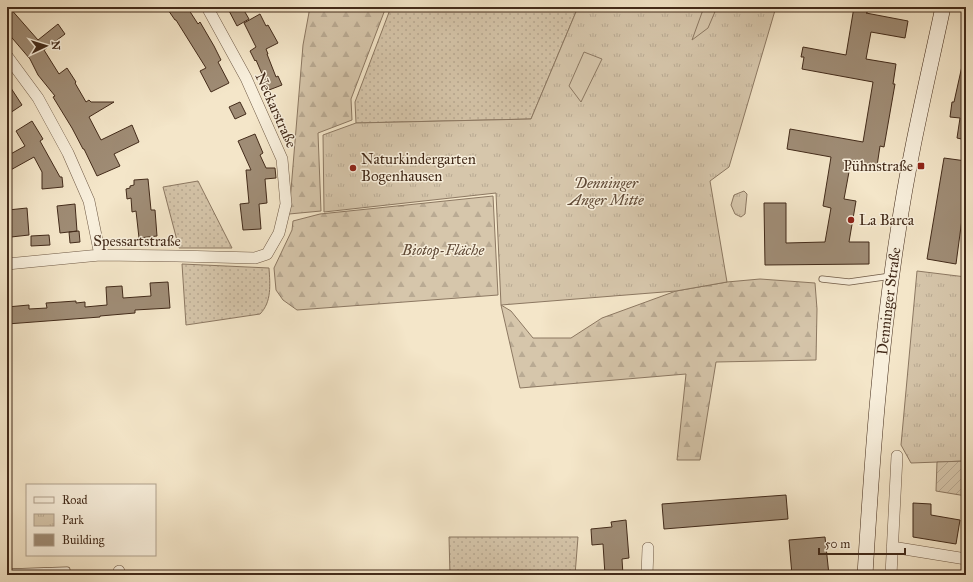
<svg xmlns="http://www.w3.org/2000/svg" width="973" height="582" font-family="'IM FELL Great Primer',serif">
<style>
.grass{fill:url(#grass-dots);stroke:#8c7862}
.forest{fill:url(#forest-firs);stroke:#8c7862}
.park{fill:url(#park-tufts);stroke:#8c7862}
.garden{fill:url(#garden-furrows);stroke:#8c7862}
.pitch{fill:#d6c6ab;stroke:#8c7862}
.building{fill:#9f8c75;stroke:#432b1a}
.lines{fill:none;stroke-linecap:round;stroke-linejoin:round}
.lane-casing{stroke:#6f5a46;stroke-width:7}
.street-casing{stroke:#6f5a46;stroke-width:12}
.secondary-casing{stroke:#432b1a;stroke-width:16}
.lane{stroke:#f8efdc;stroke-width:5.5}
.street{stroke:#f8efdc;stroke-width:11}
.secondary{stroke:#f8efdc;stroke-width:15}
.poi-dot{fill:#8f2418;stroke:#f8efdc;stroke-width:1.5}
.labels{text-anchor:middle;stroke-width:3;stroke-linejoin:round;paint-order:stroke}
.street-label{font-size:15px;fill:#432b1a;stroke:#f8efdc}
.poi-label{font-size:15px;fill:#432b1a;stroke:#f8efdc;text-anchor:start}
.park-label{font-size:15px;font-style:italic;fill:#604a37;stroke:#f8efdc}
</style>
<defs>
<pattern id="grass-dots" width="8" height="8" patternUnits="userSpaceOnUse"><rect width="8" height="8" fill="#d6c6ab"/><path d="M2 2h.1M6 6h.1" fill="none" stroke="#b9aa93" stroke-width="1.8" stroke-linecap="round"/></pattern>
<pattern id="forest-firs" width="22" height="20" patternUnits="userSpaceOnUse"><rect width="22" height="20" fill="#d6c6ab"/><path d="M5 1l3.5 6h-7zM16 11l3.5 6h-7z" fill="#b9aa93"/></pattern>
<pattern id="park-tufts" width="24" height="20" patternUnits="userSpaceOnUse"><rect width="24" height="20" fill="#d6c6ab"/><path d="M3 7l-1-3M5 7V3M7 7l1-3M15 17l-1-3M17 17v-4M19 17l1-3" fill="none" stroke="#b9aa93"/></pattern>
<pattern id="garden-furrows" width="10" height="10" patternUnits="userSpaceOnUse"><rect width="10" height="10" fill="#d6c6ab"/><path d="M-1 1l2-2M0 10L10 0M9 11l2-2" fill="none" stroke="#b9aa93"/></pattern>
</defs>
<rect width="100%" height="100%" fill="#f4e6c9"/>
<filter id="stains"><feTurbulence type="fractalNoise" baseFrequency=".005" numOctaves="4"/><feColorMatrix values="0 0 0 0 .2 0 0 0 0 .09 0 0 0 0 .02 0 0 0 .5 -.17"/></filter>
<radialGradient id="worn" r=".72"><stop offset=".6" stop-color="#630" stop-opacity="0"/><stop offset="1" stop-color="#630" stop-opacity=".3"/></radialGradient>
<path class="grass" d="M391 7H578L531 119 356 123 355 102Z
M198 181 232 248H179L163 187Z
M182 264 269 268C270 284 272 302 260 314L186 325Z
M449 537H578L575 575H450Z
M228 572 332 575H229Z"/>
<path class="forest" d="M310 7H386L351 99 352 120 318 133 321 211 289 214 303 45Z
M493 196 498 295 297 310 283 300 276 290 274 268 292 230 293 221 320 214Z
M760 279 815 283 817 309 816 360 716 362 700 460H677L686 374 520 388 501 305 511 311 533 338H571L602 318 676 291 727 282Z"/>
<path class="park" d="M578 7H776L729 167 710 181 727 282 676 291 501 305 496 193 324 212 323 135 356 123 531 119Z
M744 191 747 194 745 214 741 217 735 214 731 205 734 195Z
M917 271 966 277V461L911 463 901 445Z"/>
<path class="garden" d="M966 461V496L936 491 937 462Z"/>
<path class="pitch" d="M704 7H717L708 28 692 40Z
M584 52 602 59 581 102 569 86Z"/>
<path class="building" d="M7 7H9L38 40 58 24 65 34 44 50 59 74 67 68 76 82 75 83 86 102 89 100 91 102H114L89 117 101 140 132 125 139 142 114 154 120 166 97 176 84 149H83L72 128 53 97 55 96 38 75 30 59 7 32Z
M166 7H187L198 24 200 22 214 46 221 60 218 62 229 83 211 92 200 71 206 68 176 20H175Z
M227 7H242L249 19 237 26Z
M854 7H876L866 13 908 21 905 38 871 32 866 59 896 64 893 84H895L884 147 880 146 877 166 851 161 844 199 856 201 849 242H869V264L765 265 764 203H786V243L825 242 831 208 823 206 831 157 787 149 790 129 863 142 873 82 802 69 804 57H801L803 47 846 55Z
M260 14 266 26 268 25 278 43 266 49 268 54H267L276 77 278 76 282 85 269 90 256 60 255 61 250 51 256 47 244 23Z
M962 66H966V140L957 138 960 118 950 117 952 102H954Z
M7 82 22 105 7 115Z
M240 102 246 114 235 119 229 107Z
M32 121 43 139 40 141 60 177H62L63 187 42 189V172L34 157 7 172V156L25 146 16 131Z
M255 134 263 153 260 155 266 168H275L276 178 265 179 267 203 259 204 261 229 243 230 240 204 249 203 246 170H251L238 141Z
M944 158 966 161V189L956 264 927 259Z
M148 179 151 210H155L157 236 139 238 136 211 132 212 131 198 127 199 126 189 130 188V186L134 185V180Z
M75 204 77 231 60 233 57 206Z
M27 208 29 235 11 237 8 210Z
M79 231 80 242 70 243 69 232Z
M49 235 50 245 31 246V236Z
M168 282 170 308 135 310V313L100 316V317L7 324V307L29 305V309L47 308 46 303 76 301V303L85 302V307L107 305 106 287 122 286 123 298 151 296 150 283Z
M786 495 788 519 664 529 662 504Z
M913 503 931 504V515L960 520 956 544 913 537Z
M626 520 629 558 622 559 623 575H605L603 544 592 545 591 529 612 527 611 522Z
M825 537 829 575H792L789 540Z"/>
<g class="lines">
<defs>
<path id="lane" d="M822 279 849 282 891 276
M7 572 67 570V575"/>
<path id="street" d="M7 56 38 98 68 153 89 201 100 255
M7 264 100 255 177 256 255 258 267 254 279 233 286 204 282 159 246 78 207 7
M892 547 966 559
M119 571 120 575
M647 575 648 548
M891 575 897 456"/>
<g id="secondary">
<path id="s1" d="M865 575C872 460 880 346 898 232 909 156 927 82 943 7"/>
</g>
</defs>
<use href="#lane" class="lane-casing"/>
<use href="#street" class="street-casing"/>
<use href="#secondary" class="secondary-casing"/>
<use href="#lane" class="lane"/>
<use href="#street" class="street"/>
<use href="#secondary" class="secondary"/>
</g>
<g class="poi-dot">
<rect x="917" y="162" width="8" height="8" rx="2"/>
<circle cx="353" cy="168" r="4"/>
<circle cx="851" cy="220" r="4"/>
</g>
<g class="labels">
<g class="street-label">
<text transform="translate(276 110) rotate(66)" y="5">Neckarstraße</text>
<text x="137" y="246">Spessartstraße</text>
<text dy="5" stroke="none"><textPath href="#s1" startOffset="275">Denninger Straße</textPath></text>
</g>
<g class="poi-label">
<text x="361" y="164">Naturkindergarten<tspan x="361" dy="17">Bogenhausen</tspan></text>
<text x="913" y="171" text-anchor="end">Pühnstraße</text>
<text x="859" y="225">La Barca</text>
</g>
<g class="park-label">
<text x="606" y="188">Denninger<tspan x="606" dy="17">Anger Mitte</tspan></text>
<text x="443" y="255">Biotop-Fläche</text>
</g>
</g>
<rect width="973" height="582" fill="none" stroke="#f4e6c9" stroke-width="24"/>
<rect x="8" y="8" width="957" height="566" fill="none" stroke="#432b1a" stroke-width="2"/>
<rect x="12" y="12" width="949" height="558" fill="none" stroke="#432b1a"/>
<rect x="26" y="484" width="130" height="72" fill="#f8efdc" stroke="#b0a18e"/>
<rect x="34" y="497" width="20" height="6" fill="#f8efdc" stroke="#b0a18e"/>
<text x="62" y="504" font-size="12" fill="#432b1a">Road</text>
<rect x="34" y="514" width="20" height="12" fill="url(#park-tufts)" stroke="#b0a18e"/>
<text x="62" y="524" font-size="12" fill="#432b1a">Park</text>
<rect x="34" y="534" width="20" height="12" fill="#9f8c75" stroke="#b0a18e"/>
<text x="62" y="544" font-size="12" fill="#432b1a">Building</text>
<g transform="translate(46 46) rotate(86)" stroke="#f8efdc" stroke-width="3" paint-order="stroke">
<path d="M0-3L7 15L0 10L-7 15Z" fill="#432b1a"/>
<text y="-6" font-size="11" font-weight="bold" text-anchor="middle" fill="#432b1a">N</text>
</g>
<path d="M819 548v6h86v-6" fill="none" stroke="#432b1a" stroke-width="2"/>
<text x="825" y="548" font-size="12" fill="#432b1a" stroke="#f8efdc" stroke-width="3" paint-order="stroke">50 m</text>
<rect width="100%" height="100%" filter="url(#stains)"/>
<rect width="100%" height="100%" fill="url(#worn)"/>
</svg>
